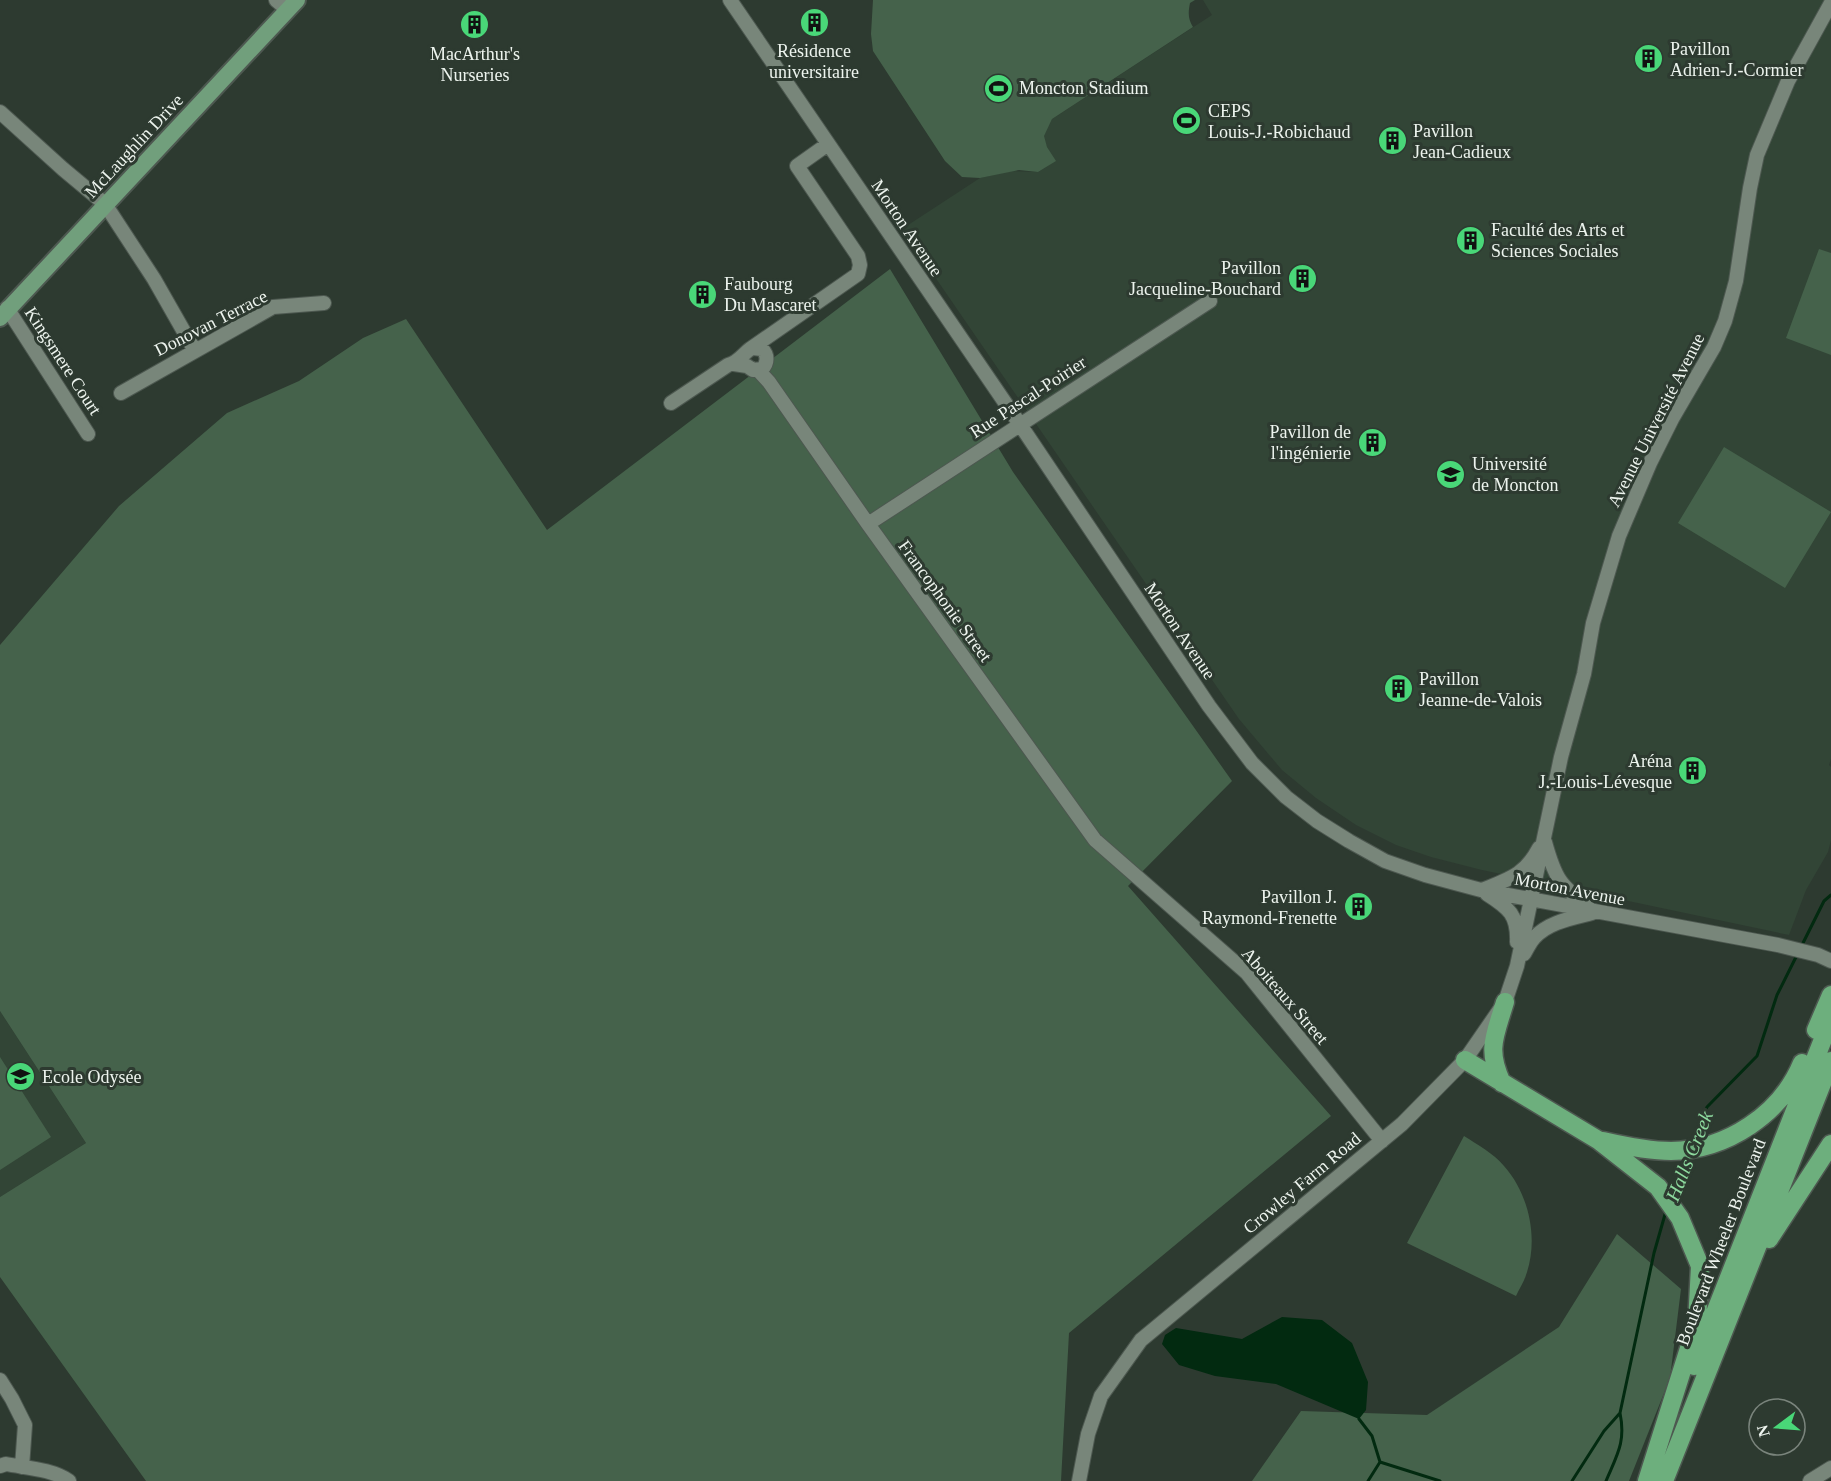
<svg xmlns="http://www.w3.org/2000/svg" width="1831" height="1481" font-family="'Times New Roman',serif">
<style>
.built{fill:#324536}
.green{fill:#45624b}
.water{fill:#022a10}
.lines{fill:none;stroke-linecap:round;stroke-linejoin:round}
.stream{stroke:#022a10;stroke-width:3}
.minor-casing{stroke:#4d5850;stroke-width:16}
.major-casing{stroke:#4d5850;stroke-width:20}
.highway-casing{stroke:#4d5850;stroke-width:21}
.minor{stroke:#78867a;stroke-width:14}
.major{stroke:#719f7c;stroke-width:16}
.highway{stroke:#6daf7d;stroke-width:18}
.labels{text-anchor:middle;stroke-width:6;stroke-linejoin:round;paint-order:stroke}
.poi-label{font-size:18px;fill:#edf4ee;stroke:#2d3a30;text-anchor:start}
.street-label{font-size:18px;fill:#edf4ee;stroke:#2d3a30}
.water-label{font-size:20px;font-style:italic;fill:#8eda9f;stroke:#2d3a30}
</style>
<rect width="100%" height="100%" fill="#2d3a30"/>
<path class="built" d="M1203 0H1831V759L1829 765 1831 767V840L1828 852 1806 890 1789 935 1482 870 1431 857 1396 845 1356 825 1316 798 1282 770 1239 719 902 229 980 178 1011 171 1038 172 1055 161 1047 147 1043 136 1052 119 1212 15Z
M0 1011 86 1143 0 1197Z"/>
<path class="green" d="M873 0H1195L1190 3C1188 13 1188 19 1193 27L1052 119 1044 136 1047 147 1056 161 1038 172 1019 170 980 178 962 177 945 161 873 51 871 34Z
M1819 249 1831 253V355L1786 338Z
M890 269 1013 472 1232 781 1128 886 1331 1116 1069 1333 1061 1481H146L0 1277V1197L86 1143 0 1011V645L119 506 227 413 299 381 363 338 406 319 547 530Z
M1724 447 1831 512 1785 588 1678 523Z
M0 1057 51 1137 0 1170Z
M1464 1136C1478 1145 1493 1153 1504 1166 1529 1194 1539 1239 1526 1275 1524 1282 1519 1289 1516 1296L1407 1243Z
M1617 1234 1681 1289 1670 1378 1629 1481H1252L1301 1411 1427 1415 1559 1327Z"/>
<path class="water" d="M1282 1317 1322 1320 1352 1343 1368 1382 1366 1410 1359 1419 1276 1384 1215 1376 1179 1365 1162 1344 1165 1335 1176 1328 1242 1339Z"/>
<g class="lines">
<path class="stream" d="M1801 947 1824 901 1831 895
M1692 1143 1707 1107 1757 1056 1777 995 1798 953
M1672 1193 1685 1157
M1359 1419 1372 1436 1380 1462
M1380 1462 1440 1481
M1368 1481 1380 1462
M1572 1481 1604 1431 1620 1413
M1606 1481C1617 1455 1626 1442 1620 1413L1654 1253 1666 1211"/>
<defs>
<path id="minor" d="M276 0 288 10
M730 0 1019 423 1209 706 1252 763 1286 797 1317 821 1349 841 1385 861 1425 875 1481 890 1778 945 1818 955 1831 961
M0 112 63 169 105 204 154 279 195 351
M7 308 88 434
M734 364 747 366 753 370 762 369C768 363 768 355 762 349L753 348
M758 370 769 382 868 524 1095 840 1247 973 1382 1141
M121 393 273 307 324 303
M671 403 728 365C739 362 742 355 750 349L858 274 860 265 858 256 797 166 828 144
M868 524 1210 301
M1545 842C1556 882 1561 885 1592 911
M1482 890C1509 879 1525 875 1539 848
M1487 894C1509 908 1518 915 1517 942
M1524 954C1527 949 1530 942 1534 938 1548 922 1573 918 1592 913
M0 1380 12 1399 25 1425 22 1467
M0 1466 6 1464C26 1468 52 1469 69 1481
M1079 1481 1088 1434 1101 1396 1141 1340 1402 1124 1465 1060 1505 1002 1517 966 1561 757 1584 674 1593 623 1619 536 1650 463 1672 419 1714 347 1725 321 1736 281 1750 188 1757 155 1788 81 1831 3
M1810 1481 1831 1468"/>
<path id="major" d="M0 318 297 0"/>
<path id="highway" d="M1816 1030 1831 995
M1465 1060 1598 1140 1658 1187 1680 1218 1700 1266 1697 1323 1647 1481
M1502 1083C1486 1049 1495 1036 1505 1002
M1603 1141C1625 1146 1648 1151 1671 1151 1727 1150 1781 1114 1802 1063
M1769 1239 1831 1144
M1694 1366 1831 1019
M1664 1481 1831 1061"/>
</defs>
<use href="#minor" class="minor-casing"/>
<use href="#major" class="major-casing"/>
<use href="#highway" class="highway-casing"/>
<use href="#minor" class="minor"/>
<use href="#major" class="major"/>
<use href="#highway" class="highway"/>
</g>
<defs>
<symbol id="building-disc" viewBox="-11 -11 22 22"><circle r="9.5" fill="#49d778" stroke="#2d3a30"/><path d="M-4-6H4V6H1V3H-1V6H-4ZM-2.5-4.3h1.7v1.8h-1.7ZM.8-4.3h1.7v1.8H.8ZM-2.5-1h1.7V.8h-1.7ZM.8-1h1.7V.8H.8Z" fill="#111"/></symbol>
<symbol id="stadium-disc" viewBox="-11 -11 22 22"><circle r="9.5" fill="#49d778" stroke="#2d3a30"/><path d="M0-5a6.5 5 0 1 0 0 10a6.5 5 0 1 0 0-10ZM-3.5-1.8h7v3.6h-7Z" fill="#111"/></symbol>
<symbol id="university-disc" viewBox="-11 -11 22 22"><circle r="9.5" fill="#49d778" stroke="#2d3a30"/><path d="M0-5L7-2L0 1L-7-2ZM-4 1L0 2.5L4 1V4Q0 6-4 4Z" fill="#111"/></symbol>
<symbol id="school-disc" viewBox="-11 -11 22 22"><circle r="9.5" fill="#49d778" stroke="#2d3a30"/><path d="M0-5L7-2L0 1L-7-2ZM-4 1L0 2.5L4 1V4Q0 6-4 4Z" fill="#111"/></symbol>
</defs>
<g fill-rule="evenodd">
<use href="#building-disc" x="798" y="6" width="33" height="33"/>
<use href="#building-disc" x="458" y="8" width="33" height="33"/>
<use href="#building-disc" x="1632" y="42" width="33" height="33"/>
<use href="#stadium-disc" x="982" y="72" width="33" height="33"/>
<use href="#stadium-disc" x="1170" y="104" width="33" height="33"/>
<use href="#building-disc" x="1376" y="124" width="33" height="33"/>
<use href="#building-disc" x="1454" y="224" width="33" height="33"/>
<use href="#building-disc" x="1286" y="262" width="33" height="33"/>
<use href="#building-disc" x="686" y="278" width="33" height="33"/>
<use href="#building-disc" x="1356" y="426" width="33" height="33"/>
<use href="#university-disc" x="1434" y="458" width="33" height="33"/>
<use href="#building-disc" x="1382" y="672" width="33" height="33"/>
<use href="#building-disc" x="1676" y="754" width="33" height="33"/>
<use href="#building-disc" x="1342" y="890" width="33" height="33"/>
<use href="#school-disc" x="4" y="1060" width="33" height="33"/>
</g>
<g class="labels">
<g class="poi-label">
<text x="1670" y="55">Pavillon<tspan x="1670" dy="21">Adrien-J.-Cormier</tspan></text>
<text x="814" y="57" text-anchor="middle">Résidence<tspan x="814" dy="21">universitaire</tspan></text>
<text x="475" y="60" text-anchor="middle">MacArthur's<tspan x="475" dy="21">Nurseries</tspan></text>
<text x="1019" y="94">Moncton Stadium</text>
<text x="1208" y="117">CEPS<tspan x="1208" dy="21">Louis-J.-Robichaud</tspan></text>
<text x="1413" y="137">Pavillon<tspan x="1413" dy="21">Jean-Cadieux</tspan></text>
<text x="1491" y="236">Faculté des Arts et<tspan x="1491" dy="21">Sciences Sociales</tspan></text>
<text x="1281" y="274" text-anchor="end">Pavillon<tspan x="1281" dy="21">Jacqueline-Bouchard</tspan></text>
<text x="724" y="290">Faubourg<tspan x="724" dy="21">Du Mascaret</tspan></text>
<text x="1351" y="438" text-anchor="end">Pavillon de<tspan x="1351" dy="21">l'ingénierie</tspan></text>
<text x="1472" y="470">Université<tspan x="1472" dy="21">de Moncton</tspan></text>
<text x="1419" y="685">Pavillon<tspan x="1419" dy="21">Jeanne-de-Valois</tspan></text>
<text x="1672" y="767" text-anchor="end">Aréna<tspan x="1672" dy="21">J.-Louis-Lévesque</tspan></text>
<text x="1337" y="903" text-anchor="end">Pavillon J.<tspan x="1337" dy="21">Raymond-Frenette</tspan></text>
<text x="42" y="1083">Ecole Odysée</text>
</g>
<g class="street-label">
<text transform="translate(134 146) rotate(-47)" y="6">McLaughlin Drive</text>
<text transform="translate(907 228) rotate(56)" y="6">Morton Avenue</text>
<text transform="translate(211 323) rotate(-27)" y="6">Donovan Terrace</text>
<text transform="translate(63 361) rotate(57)" y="6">Kingsmere Court</text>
<text transform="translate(1028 397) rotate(-33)" y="6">Rue Pascal-Poirier</text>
<text transform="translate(1656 420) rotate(-63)" y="6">Avenue Université Avenue</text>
<text transform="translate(945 601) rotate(54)" y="6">Francophonie Street</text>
<text transform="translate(1180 631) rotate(56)" y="6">Morton Avenue</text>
<text transform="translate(1570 889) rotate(11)" y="6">Morton Avenue</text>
<text transform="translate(1285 996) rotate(49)" y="6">Aboiteaux Street</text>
<text transform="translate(1302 1183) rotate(-40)" y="6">Crowley Farm Road</text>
<text transform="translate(1721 1242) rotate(-69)" y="6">Boulevard Wheeler Boulevard</text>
</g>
<g class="water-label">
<text transform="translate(1689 1156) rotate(-68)" y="7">Halls Creek</text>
</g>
</g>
<g transform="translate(1777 1427) rotate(254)"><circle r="28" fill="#2d3a30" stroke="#7a847c" stroke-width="1.5"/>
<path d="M0-4.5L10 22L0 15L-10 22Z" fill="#49d778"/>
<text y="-9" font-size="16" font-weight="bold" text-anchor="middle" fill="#edf4ee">N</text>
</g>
</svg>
